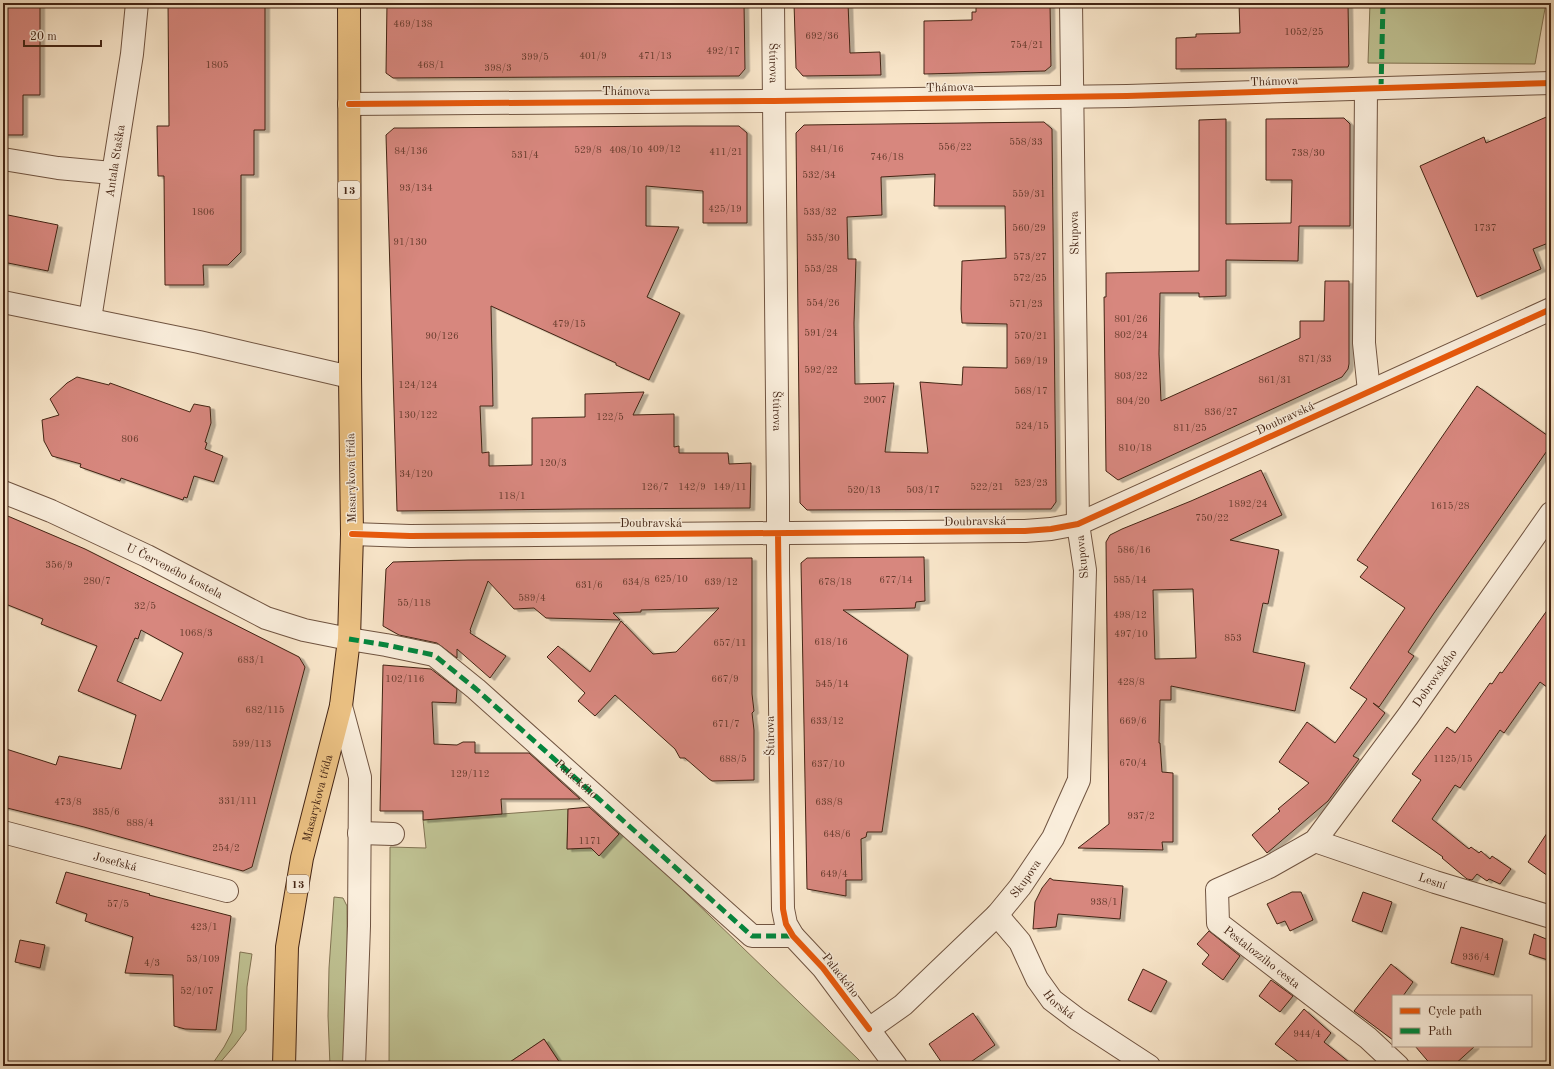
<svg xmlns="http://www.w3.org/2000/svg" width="1554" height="1069" font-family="'Old Standard TT',serif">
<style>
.green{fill:#c0c394;stroke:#827454}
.building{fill:#d7877e;stroke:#432414;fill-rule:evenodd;filter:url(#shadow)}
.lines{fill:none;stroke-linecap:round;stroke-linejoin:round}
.minor-casing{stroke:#705441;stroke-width:24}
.major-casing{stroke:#432414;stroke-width:24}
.minor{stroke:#faeedc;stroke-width:22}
.major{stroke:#ecc284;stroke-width:22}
.quiet{stroke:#00873e;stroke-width:5;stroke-dasharray:10 5;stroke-linecap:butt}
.cycleway-casing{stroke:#faeedc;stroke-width:8}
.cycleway{stroke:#e8590c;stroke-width:6}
.labels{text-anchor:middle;stroke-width:3;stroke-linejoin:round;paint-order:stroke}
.number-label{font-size:10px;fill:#683d2e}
.shield{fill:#faeedc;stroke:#7a6150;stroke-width:1}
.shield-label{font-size:11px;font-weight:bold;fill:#432414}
.street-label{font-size:12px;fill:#432414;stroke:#faeedc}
</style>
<defs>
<filter id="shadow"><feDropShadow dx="4.5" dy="2.5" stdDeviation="0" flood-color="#0004"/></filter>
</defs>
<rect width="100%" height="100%" fill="#f8e5c9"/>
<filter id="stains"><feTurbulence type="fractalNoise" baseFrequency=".005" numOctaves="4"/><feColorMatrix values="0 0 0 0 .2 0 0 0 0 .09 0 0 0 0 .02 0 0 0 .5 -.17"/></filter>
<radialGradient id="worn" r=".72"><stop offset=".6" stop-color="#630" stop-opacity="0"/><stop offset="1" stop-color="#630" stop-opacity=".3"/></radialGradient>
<path class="green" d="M1370 3H1546L1535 64 1368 63Z
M568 809 567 849 591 848 599 855 622 831 859 1060 863 1066H562L544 1039 504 1066H389L390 847 426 848 423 820Z
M334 897 343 898 347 906 348 1066H330L328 1016 329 968Z
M240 952 252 954 247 987 246 1030 235 1045 218 1065 211 1066 224 1047 232 1032Z"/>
<path class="building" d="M3 3H40V95H23V135H3Z
M168 3H265V130H254V175H241V252L228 265H203L204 285H165L164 176H158L157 126H169Z
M387 3H744L745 69 739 76 393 78 386 73Z
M794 3H848L850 53 880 52 881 75 803 76 796 68Z
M976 3H1050L1051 66 1045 71 924 74V21L972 20V12H976Z
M1239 3H1348L1349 64 1348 67 1176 69V38L1196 37V34L1240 33Z
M1551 115V242L1533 249 1541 269 1477 297 1420 166 1484 137 1486 143Z
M1344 118 1350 124V226H1299L1298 261 1226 260V296L1199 297V293H1160L1159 354 1161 401 1300 338V321H1324L1325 281H1349V364L1348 369 1342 377 1118 480 1106 471 1104 297H1106V273L1199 271V120L1226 119V224L1291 223 1292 180H1266V119Z
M1044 122 1052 129 1056 502 1051 509 807 510 800 503 796 133 804 125ZM935 174 934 206H1005L1006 258 962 261 961 309 962 323 1007 324V368L963 367 962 385 920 382 928 453 885 452 894 383 855 384 854 323 856 259H848L847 217 882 215 881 177Z
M685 126H739L747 133V223H703V191L646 186V226L679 227 647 297 680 313 649 380 616 365V363L491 306 493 406H480L482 453 489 452V466L532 465V418L585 417V394L644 392 633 415 674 414V447L679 446V453H728L729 464 751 463 750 508 578 509 397 511 386 135 394 128H408Z
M3 214 58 225 48 271 3 262Z
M77 377 109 385 110 383 190 412 194 404 210 407 211 423 205 442 207 443 205 449 223 456 214 482 194 476 187 498 184 497 183 500 121 478 120 481 80 467 81 464 52 456 44 441 42 420 59 415 50 399 67 383Z
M1477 386 1551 438V445L1434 613 1408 652 1414 656 1379 707 1373 703 1385 713 1353 756 1359 759 1328 801 1267 853 1252 835 1280 811 1278 809 1309 783 1279 762 1307 722 1335 743 1367 699 1350 688 1405 608 1360 577 1368 567 1357 560Z
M1261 470 1282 515 1230 540 1279 550 1268 604 1263 603 1253 652 1305 663 1295 711 1171 686V700H1160L1159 743H1160L1162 772 1173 773V842H1162L1163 850 1078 848 1109 824 1106 542 1110 535 1122 529 1191 501ZM1193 589 1196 658 1155 659 1153 590Z
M3 514 85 549 299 657 305 667 252 867 243 871 84 827 3 807V748L56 765 59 756 121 769 136 715 78 691 97 646 41 624 43 619 3 603ZM141 630 183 653 161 701 117 681 135 638 138 639Z
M924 557 925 601 916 602 915 608 843 610 908 655 882 832H867L866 837 861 839 862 880H846V896L807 889 801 563 807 558Z
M752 558V694L754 711 752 713 754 730V780L712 781 709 779 685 758H680L675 749 615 695 595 716 578 701 585 693 547 657 558 646 590 672 621 621 653 654 676 652 719 608 641 610V612L613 613 620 620 546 618 534 608 514 609 488 581 470 630 471 631 470 633 506 656 490 678 457 649V658L437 643 399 635 383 626 386 569 393 562 468 560Z
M1551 605V690L1540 682 1504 733 1500 730 1460 788 1455 785 1432 819 1469 849 1471 847 1479 853 1481 851 1490 859 1492 856 1511 869 1500 884 1489 879 1487 881 1477 874 1472 880 1467 879 1442 858 1443 857 1392 821 1421 780 1412 774 1447 727 1455 733 1490 683 1492 684 1500 672 1502 673Z
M383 665 431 669 457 689 456 703 432 702 434 744 457 745 463 742H475V753H529L580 799H501L502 814 423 820V811H380Z
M589 807 619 834 599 856 591 848 567 849 568 809Z
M1551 827V878L1528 862Z
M66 872 150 894 149 895 231 916 216 1030 185 1029 174 1026 173 975 125 973 133 937 85 921 87 914 56 903Z
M1050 878 1053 880 1123 886 1120 919 1058 914 1056 927 1033 929 1035 902 1042 888Z
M1292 892H1301L1313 920 1290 931 1285 921 1277 924 1267 904Z
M1363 892 1392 902 1382 932 1352 921Z
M1461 927 1503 939 1494 975 1451 963Z
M1209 931 1240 956 1223 980 1202 964 1209 955 1197 944Z
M1534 934 1551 941V961L1529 954Z
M20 940 45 945 40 968 15 962Z
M1391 964 1413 982 1403 996H1393V1040L1354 1011Z
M1143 969 1167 981 1151 1012 1128 1000Z
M1271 980 1293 996 1280 1012 1259 996Z
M1304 1009 1331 1033 1324 1042 1354 1066H1304L1275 1044Z
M973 1013 995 1045 965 1066H944L929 1044Z
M544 1039 562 1066H504Z
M1415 1046H1475L1453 1066H1432Z"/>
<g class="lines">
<defs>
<g id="minor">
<path id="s1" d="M773 3 778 497V570L783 909 786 924 793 936 823 968 896 1066"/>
<path d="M1366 89 1364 343 1369 391"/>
<path d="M349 104 774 101 1127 96 1551 83"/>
<path d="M3 159 58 168 112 173"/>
<path d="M3 302 199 342 350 377"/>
<path id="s2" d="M90 319 132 54 137 3"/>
<path id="s3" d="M3 492 51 511 147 556 266 618 304 630 349 639 386 645 434 655 476 689 752 936H793"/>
<path d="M352 534 410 536 1025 531 1051 529 1078 524 1551 309"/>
<path d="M341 706 360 777 359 926 354 1066"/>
<path id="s4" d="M3 832 227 891"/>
<path d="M359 833 393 834"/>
<path id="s5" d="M1315 841 1435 882 1551 917"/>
<path id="s6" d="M997 915 1020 942 1037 979 1052 1000 1077 1019 1149 1066"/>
<path id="s7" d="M869 1029 903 1005 997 915 1020 887 1053 838 1079 780 1085 570 1078 524 1071 3"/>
<path id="s8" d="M1398 1066 1368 1038 1218 923 1217 890 1269 867 1315 841 1408 716 1551 513"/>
</g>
<g id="major">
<path id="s9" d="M284 1066 287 947 302 858 341 706 349 639 352 534 350 377 349 3"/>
</g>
</defs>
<use href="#minor" class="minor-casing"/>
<use href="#major" class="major-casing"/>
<use href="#minor" class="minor"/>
<use href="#major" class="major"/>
<path class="quiet" d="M1381 89 1383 3
M349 639 386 645 434 655 476 689 752 936H793"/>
<defs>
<path id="cycleway" d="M349 104 774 101 1127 96 1551 83
M352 534 410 536 1025 531 1051 529 1078 524 1551 309
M778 534 783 909 786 924 793 936 823 968 869 1029"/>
</defs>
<use href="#cycleway" class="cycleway-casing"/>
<use href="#cycleway" class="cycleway"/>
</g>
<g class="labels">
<g class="number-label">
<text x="413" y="27">469/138</text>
<text x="1304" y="35">1052/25</text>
<text x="822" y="39">692/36</text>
<text x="1027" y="48">754/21</text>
<text x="723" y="54">492/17</text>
<text x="593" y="59">401/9</text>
<text x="655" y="59">471/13</text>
<text x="535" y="60">399/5</text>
<text x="217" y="68">1805</text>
<text x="431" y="68">468/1</text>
<text x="498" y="71">398/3</text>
<text x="1026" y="145">558/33</text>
<text x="955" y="150">556/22</text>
<text x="664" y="152">409/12</text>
<text x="827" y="152">841/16</text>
<text x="588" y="153">529/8</text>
<text x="626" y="153">408/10</text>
<text x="411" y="154">84/136</text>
<text x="726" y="155">411/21</text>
<text x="1308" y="156">738/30</text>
<text x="525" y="158">531/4</text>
<text x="887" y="160">746/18</text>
<text x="819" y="178">532/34</text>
<text x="416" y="191">93/134</text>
<text x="1029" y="197">559/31</text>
<text x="725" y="212">425/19</text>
<text x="203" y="215">1806</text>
<text x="820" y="215">533/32</text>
<text x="1029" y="231">560/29</text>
<text x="1485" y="231">1737</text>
<text x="823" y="241">535/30</text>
<text x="410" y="245">91/130</text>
<text x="1030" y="260">573/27</text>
<text x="821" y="272">553/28</text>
<text x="1030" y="281">572/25</text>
<text x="823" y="306">554/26</text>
<text x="1026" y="307">571/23</text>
<text x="1131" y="322">801/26</text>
<text x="569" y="327">479/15</text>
<text x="821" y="336">591/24</text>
<text x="1131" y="338">802/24</text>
<text x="442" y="339">90/126</text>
<text x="1031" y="339">570/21</text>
<text x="1315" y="362">871/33</text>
<text x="1031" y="364">569/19</text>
<text x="821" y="373">592/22</text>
<text x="1131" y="379">803/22</text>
<text x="1275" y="383">861/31</text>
<text x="418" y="388">124/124</text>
<text x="1031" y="394">568/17</text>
<text x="875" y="403">2007</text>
<text x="1133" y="404">804/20</text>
<text x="1221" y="415">836/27</text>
<text x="418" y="418">130/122</text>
<text x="610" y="420">122/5</text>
<text x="1032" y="429">524/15</text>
<text x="1190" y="431">811/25</text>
<text x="130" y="442">806</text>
<text x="1135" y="451">810/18</text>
<text x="553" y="466">120/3</text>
<text x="416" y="477">34/120</text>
<text x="1031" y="486">523/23</text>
<text x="655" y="490">126/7</text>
<text x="692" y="490">142/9</text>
<text x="730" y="490">149/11</text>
<text x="987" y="490">522/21</text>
<text x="864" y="493">520/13</text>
<text x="923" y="493">503/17</text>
<text x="512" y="499">118/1</text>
<text x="1248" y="507">1892/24</text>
<text x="1450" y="509">1615/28</text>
<text x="1212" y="521">750/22</text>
<text x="1134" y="553">586/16</text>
<text x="59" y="568">356/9</text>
<text x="671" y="582">625/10</text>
<text x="896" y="583">677/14</text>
<text x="1130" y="583">585/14</text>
<text x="97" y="584">280/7</text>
<text x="636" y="585">634/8</text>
<text x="721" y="585">639/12</text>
<text x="835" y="585">678/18</text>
<text x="589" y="588">631/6</text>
<text x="532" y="601">589/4</text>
<text x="414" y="606">55/118</text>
<text x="145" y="609">32/5</text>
<text x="1130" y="618">498/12</text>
<text x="196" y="636">1068/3</text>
<text x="1131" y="637">497/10</text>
<text x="1233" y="641">853</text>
<text x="831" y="645">618/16</text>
<text x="730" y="646">657/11</text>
<text x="251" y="663">683/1</text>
<text x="405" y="682">102/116</text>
<text x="725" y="682">667/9</text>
<text x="1131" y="685">428/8</text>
<text x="832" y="687">545/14</text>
<text x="265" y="713">682/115</text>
<text x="827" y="724">633/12</text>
<text x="1133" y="724">669/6</text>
<text x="726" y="727">671/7</text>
<text x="252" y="747">599/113</text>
<text x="733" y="762">688/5</text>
<text x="1453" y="762">1125/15</text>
<text x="1133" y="766">670/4</text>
<text x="828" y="767">637/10</text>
<text x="470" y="777">129/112</text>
<text x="238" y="804">331/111</text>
<text x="68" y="805">473/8</text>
<text x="829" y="805">638/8</text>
<text x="106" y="815">385/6</text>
<text x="1141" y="819">937/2</text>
<text x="140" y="826">888/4</text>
<text x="837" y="837">648/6</text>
<text x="590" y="844">1171</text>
<text x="226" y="851">254/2</text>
<text x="834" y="877">649/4</text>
<text x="1104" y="905">938/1</text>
<text x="118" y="907">57/5</text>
<text x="204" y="930">423/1</text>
<text x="1476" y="960">936/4</text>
<text x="203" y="962">53/109</text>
<text x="152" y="966">4/3</text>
<text x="197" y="994">52/107</text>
<text x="1307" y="1037">944/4</text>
</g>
<g class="shield">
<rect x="338" y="181" width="22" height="18" rx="3"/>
<rect x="287" y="875" width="22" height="18" rx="3"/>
</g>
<g class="shield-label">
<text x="349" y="194">13</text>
<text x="298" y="888">13</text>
</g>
<g class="street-label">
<text dy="4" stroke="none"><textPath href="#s1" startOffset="60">Štúrova</textPath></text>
<text transform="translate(1274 81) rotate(-2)" y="4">Thámova</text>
<text transform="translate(950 87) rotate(-1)" y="4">Thámova</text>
<text x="626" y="95">Thámova</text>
<text dy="4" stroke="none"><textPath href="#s2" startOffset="160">Antala Staška</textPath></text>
<text transform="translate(1074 233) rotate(-91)" y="4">Skupova</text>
<text dy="4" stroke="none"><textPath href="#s1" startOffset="408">Štúrova</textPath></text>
<text transform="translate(1285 418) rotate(-25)" y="4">Doubravská</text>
<text transform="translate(351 478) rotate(-91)" y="4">Masarykova třída</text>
<text transform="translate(975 521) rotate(-1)" y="4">Doubravská</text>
<text x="651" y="527">Doubravská</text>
<text transform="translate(1082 557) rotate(-96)" y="4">Skupova</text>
<text dy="4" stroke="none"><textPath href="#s3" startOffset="189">U Červeného kostela</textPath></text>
<text dy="4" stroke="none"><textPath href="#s8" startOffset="575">Dobrovského</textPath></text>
<text transform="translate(770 736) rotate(-91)" y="4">Štúrova</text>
<text dy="4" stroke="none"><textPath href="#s3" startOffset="653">Palackého</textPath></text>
<text dy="4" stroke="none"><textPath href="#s9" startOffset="271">Masarykova třída</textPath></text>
<text dy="4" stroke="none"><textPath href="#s4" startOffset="116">Josefská</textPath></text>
<text dy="4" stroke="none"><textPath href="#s7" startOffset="218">Skupova</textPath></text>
<text dy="4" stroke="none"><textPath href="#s5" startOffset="124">Lesní</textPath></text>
<text transform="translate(1262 957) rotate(38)" y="4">Pestalozziho cesta</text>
<text transform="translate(841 975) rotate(52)" y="4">Palackého</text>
<text dy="4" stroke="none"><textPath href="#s6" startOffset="110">Horská</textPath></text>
</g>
</g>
<rect width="1554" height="1069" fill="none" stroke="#f8e5c9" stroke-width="16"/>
<rect x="4" y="4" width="1546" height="1061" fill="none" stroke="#432414" stroke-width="2"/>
<rect x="8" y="8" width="1538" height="1053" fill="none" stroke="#432414"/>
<rect x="1392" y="995" width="140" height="52" fill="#faeedc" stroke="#b19d8c"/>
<rect x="1400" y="1008" width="20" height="6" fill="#e8590c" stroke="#b19d8c"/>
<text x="1428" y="1015" font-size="12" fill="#432414">Cycle path</text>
<rect x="1400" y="1028" width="20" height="6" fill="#00873e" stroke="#b19d8c"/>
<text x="1428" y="1035" font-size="12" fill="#432414">Path</text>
<path d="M24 40v6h77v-6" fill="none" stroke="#432414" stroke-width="2"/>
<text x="30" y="40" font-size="12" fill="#432414" stroke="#faeedc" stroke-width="3" paint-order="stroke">20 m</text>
<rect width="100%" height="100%" filter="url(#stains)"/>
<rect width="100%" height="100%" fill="url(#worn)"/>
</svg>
